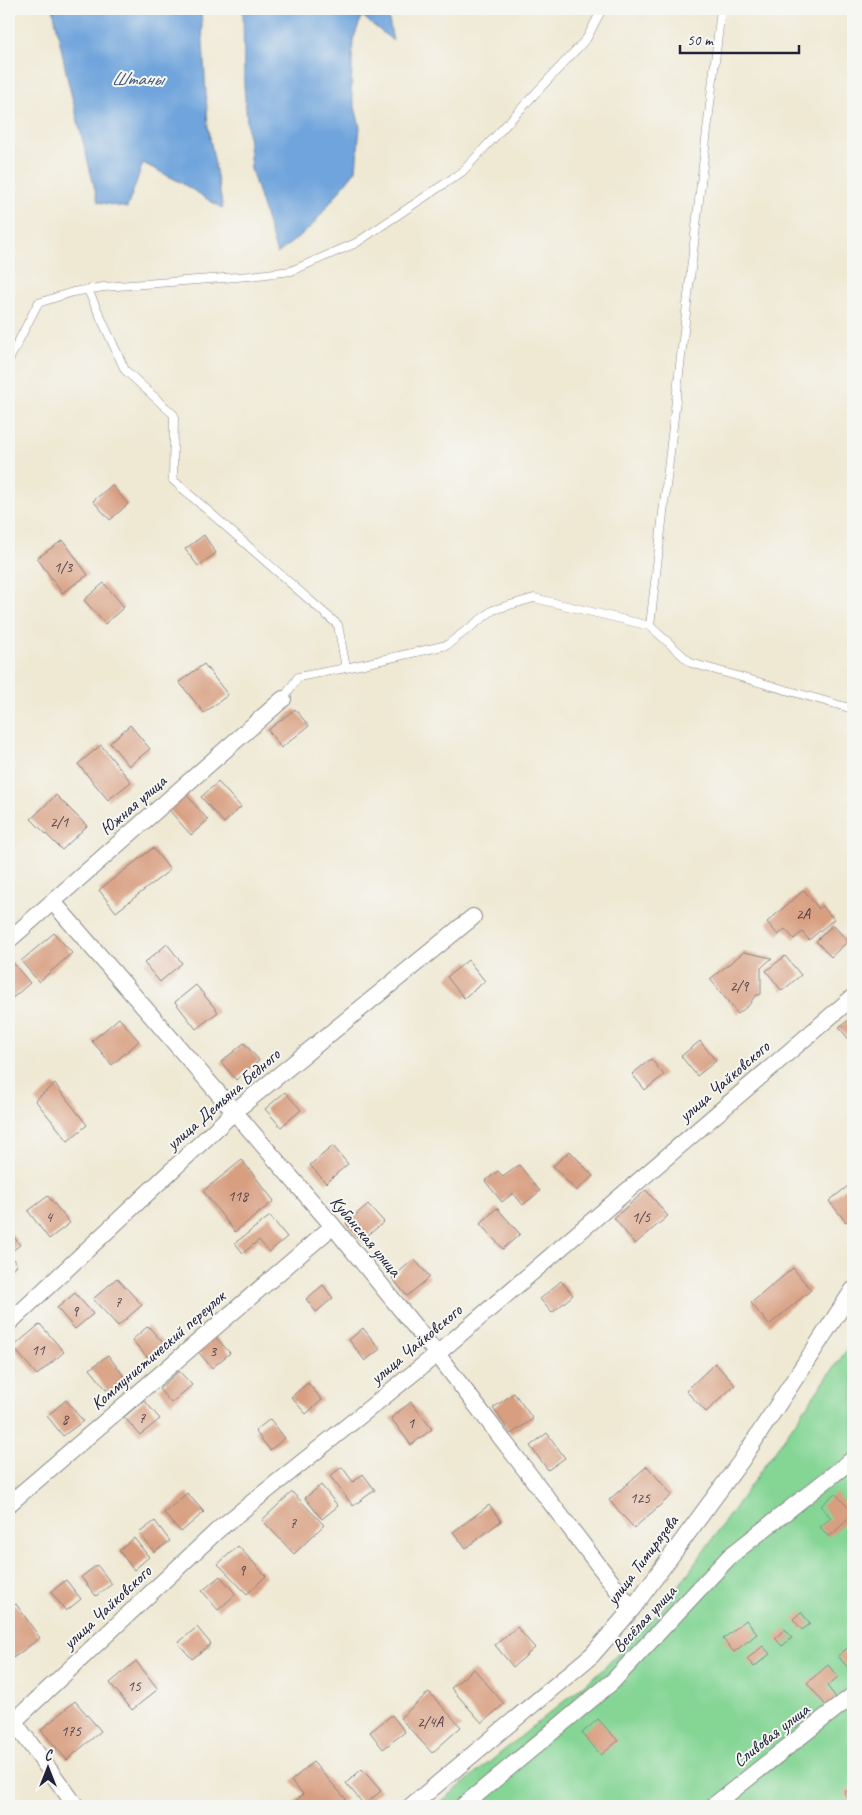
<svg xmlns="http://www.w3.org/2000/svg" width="862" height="1815" font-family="Caveat,sans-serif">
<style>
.green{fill:#85d595;stroke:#547c68}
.water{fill:#70a4dc;stroke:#49638c}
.building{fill:#d89e80}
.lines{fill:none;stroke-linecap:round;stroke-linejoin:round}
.lane-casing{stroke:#888688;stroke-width:9}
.street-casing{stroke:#888688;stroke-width:18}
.lane{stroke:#fff;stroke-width:8}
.street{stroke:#fff;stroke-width:16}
.labels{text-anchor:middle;stroke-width:4;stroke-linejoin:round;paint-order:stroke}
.number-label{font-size:15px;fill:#50414c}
.street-label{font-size:18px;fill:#22223b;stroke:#f6f6f2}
.water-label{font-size:19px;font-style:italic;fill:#41567b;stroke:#f6f6f2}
</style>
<rect width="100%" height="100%" fill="#f6f6f2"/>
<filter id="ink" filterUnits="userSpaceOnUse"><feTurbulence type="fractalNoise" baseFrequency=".02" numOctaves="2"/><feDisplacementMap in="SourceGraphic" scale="10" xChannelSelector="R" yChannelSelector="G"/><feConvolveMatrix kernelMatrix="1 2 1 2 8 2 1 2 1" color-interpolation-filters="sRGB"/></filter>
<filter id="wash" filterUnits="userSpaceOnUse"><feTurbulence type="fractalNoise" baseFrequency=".0096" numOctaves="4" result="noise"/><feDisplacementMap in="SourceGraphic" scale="20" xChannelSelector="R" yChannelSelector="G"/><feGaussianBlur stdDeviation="1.12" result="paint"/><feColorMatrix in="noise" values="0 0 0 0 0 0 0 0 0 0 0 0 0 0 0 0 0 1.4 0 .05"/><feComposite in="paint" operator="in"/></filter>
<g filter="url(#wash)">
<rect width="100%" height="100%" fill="#efe9d4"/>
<path class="green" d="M853 1341V1806H436L602 1670 664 1607Z"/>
<path class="water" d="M53 9H201L208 127 223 209 180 182 143 163 127 208 98 202 68 81Z
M243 9H387L393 41 362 16 353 40 351 91 360 127 356 170 311 227 277 254 251 169 244 86Z"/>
<g id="blocks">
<path class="building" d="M112 485 128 504 110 520 93 501Z
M204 535 216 553 198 566 185 549Z
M63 540 88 575 62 593 37 558Z
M104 583 124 607 105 624 84 600Z
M204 664 228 695 204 713 179 682Z
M295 709 309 726 281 748 268 730Z
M130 725 150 749 129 766 110 743Z
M101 745 131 782 108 800 78 764Z
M218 782 241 807 224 823 201 797Z
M186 794 208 820 191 835 168 809Z
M56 795 87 826 62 850 31 819Z
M153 848 170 870 116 912 99 890Z
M804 890 819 909 822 906 834 919 809 940 802 932 794 939 785 929 778 935 767 922Z
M833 925 848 941 831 957 816 941Z
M54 933 72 953 39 982 21 961Z
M167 944 182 963 160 982 144 963Z
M744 952 772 958 761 968V994L755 996 749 1005 738 1014 710 979Z
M785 956 801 975 782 991 766 971Z
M9 958 30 983 9 1001Z
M468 960 485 981 464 998 447 977Z
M196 985 218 1012 196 1029 175 1002Z
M853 1017V1045L839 1027Z
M119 1018 139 1041 112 1065 92 1041Z
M700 1041 716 1061 697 1076 681 1056Z
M244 1043 259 1060 236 1080 221 1062Z
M651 1059 664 1075 645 1090 632 1074Z
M55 1084 87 1125 68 1141 35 1100Z
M285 1092 301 1110 281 1127 265 1109Z
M333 1146 348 1164 326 1183 310 1165Z
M570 1151 593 1176 576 1191 553 1166Z
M242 1160 274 1201 235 1232 203 1191Z
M519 1165 540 1191 523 1205 513 1193 502 1202 485 1181 498 1171 503 1177Z
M853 1182V1216L846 1222 829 1201Z
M646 1190 668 1216 635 1244 614 1218Z
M48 1196 70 1223 49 1239 28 1211Z
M368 1204 384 1222 361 1241 346 1223Z
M497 1208 520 1234 503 1249 480 1224Z
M270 1216 287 1237 269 1252 259 1240 243 1253 235 1243Z
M9 1230 20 1245 9 1253 17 1265 9 1271Z
M414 1259 430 1277 407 1296 392 1278Z
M793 1268 811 1290 769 1325 751 1303Z
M117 1278 142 1305 118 1326 93 1299Z
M561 1281 573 1295 552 1313 540 1299Z
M323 1285 333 1298 316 1312 306 1299Z
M75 1293 93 1314 75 1329 57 1308Z
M40 1324 64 1352 37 1375 13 1347Z
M148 1326 164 1344 148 1358 132 1340Z
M363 1328 380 1349 365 1361 349 1340Z
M213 1334 230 1353 212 1368 196 1349Z
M108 1355 127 1380 110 1394 90 1369Z
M715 1363 735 1385 706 1412 686 1391Z
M179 1371 192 1385 171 1403 159 1389Z
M308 1383 322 1400 306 1414 291 1397Z
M514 1393 533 1419 511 1434 493 1408Z
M66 1400 83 1421 63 1436 47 1416Z
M144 1400 160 1419 140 1435 124 1417Z
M411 1402 432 1429 411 1445 391 1418Z
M270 1419 285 1438 270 1450 255 1431Z
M547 1433 565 1458 548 1470 530 1446Z
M647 1466 672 1495 634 1528 609 1500Z
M342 1467 353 1482 363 1474 375 1490 353 1506 330 1476Z
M321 1485 338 1506 322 1519 305 1498Z
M292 1492 324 1525 294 1554 262 1520Z
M187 1493 204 1512 181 1532 164 1513Z
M835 1493 853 1513V1515L829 1537 820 1527 831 1518 821 1506Z
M489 1505 501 1521 466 1548 453 1532Z
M155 1521 170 1541 154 1552 139 1533Z
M134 1538 149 1557 134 1570 119 1551Z
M238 1546 266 1576 247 1594 218 1564Z
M97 1565 112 1584 96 1596 81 1577Z
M220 1576 236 1594 218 1610 202 1591Z
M66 1580 81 1599 66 1611 51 1592Z
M16 1604 40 1638 13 1658 9 1652V1609Z
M801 1612 810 1624 802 1630 793 1619Z
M746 1620 757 1634 734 1652 723 1639Z
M197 1627 211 1644 192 1659 178 1643Z
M517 1627 535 1648 513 1667 495 1645Z
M785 1629 792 1638 782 1646 775 1638Z
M851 1645 853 1647V1668L850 1670 838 1656Z
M763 1646 770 1654 754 1667 747 1659Z
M136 1661 158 1689 132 1710 110 1683Z
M828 1665 838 1677 827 1686 838 1700 828 1708 807 1683Z
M474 1669 504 1704 482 1723 451 1688Z
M429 1692 461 1727 432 1753 400 1718Z
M75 1701 101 1731 67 1760 41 1730Z
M392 1715 405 1732 383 1749 370 1732Z
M598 1719 618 1741 601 1755 582 1733Z
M313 1762 346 1799 338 1806H295L293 1804 303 1794 291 1781Z
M362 1769 381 1791 364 1805 346 1783Z
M853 1786V1801L852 1802 844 1793Z"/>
</g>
</g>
<g filter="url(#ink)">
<use href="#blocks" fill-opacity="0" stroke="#888688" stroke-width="1"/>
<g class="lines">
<defs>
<path id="lane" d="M721 9 650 626 691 663 853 709
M88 290 125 370 174 415 173 480 338 625 346 668
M9 360 38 303 73 292 104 287 250 276 291 271 356 243 462 172 587 38 602 9
M283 699 298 677 346 668 447 645 493 610 534 598 650 626"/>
<path id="street" d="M53 902 333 1226 437 1354 632 1609
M9 940 283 699
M9 1323 235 1111 473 917
M9 1504 333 1226
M9 1715 76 1806
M9 1726 219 1529 437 1354 853 997
M411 1806 592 1655 632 1609 741 1461 853 1290
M463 1806 612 1682 730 1556 853 1459
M713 1806 853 1695"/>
</defs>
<use href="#lane" class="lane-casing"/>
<use href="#street" class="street-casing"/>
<use href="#lane" class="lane"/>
<use href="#street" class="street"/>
</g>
</g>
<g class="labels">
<g class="number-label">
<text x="63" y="572">1/3</text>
<text x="59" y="827">2/1</text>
<text x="803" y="919">2А</text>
<text x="739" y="991">2/9</text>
<text x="238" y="1201">118</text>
<text x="49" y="1222">4</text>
<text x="641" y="1222">1/5</text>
<text x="118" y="1307">7</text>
<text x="75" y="1316">9</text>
<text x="38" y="1355">11</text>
<text x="213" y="1356">3</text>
<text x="142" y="1423">7</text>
<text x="65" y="1424">8</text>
<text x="411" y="1428">1</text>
<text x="640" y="1503">125</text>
<text x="293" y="1528">7</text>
<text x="242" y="1575">9</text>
<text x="134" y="1691">15</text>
<text x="430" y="1727">2/4А</text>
<text x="71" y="1736">175</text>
</g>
<g class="street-label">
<text transform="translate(133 805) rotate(-41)" y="6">Южная улица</text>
<text transform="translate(724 1081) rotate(-41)" y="6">улица Чайковского</text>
<text transform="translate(223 1099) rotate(-41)" y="6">улица Демьяна Бедного</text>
<text transform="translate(366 1236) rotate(50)" y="6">Кубанская улица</text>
<text transform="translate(416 1344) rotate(-40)" y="6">улица Чайковского</text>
<text transform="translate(158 1350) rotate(-41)" y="6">Коммунистический переулок</text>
<text transform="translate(642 1560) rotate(-53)" y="6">улица Тимирязева</text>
<text transform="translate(107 1607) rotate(-43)" y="6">улица Чайковского</text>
<text transform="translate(644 1619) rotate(-47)" y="6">Весёлая улица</text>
<text transform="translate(771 1735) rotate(-38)" y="6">Сливовая улица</text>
</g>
<g class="water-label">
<text x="137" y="85">Штаны</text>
</g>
</g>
<rect width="862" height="1815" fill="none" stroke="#f6f6f2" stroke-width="30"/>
<g transform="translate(48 1768)" stroke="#f6f6f2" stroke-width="4" paint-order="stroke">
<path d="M0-4L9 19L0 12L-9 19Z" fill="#22223b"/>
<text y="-8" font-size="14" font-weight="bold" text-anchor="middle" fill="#22223b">С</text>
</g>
<path d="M680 45v8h119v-8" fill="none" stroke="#22223b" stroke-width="2.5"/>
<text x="687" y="45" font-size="15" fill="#22223b" stroke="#f6f6f2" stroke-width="4" paint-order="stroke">50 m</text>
</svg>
